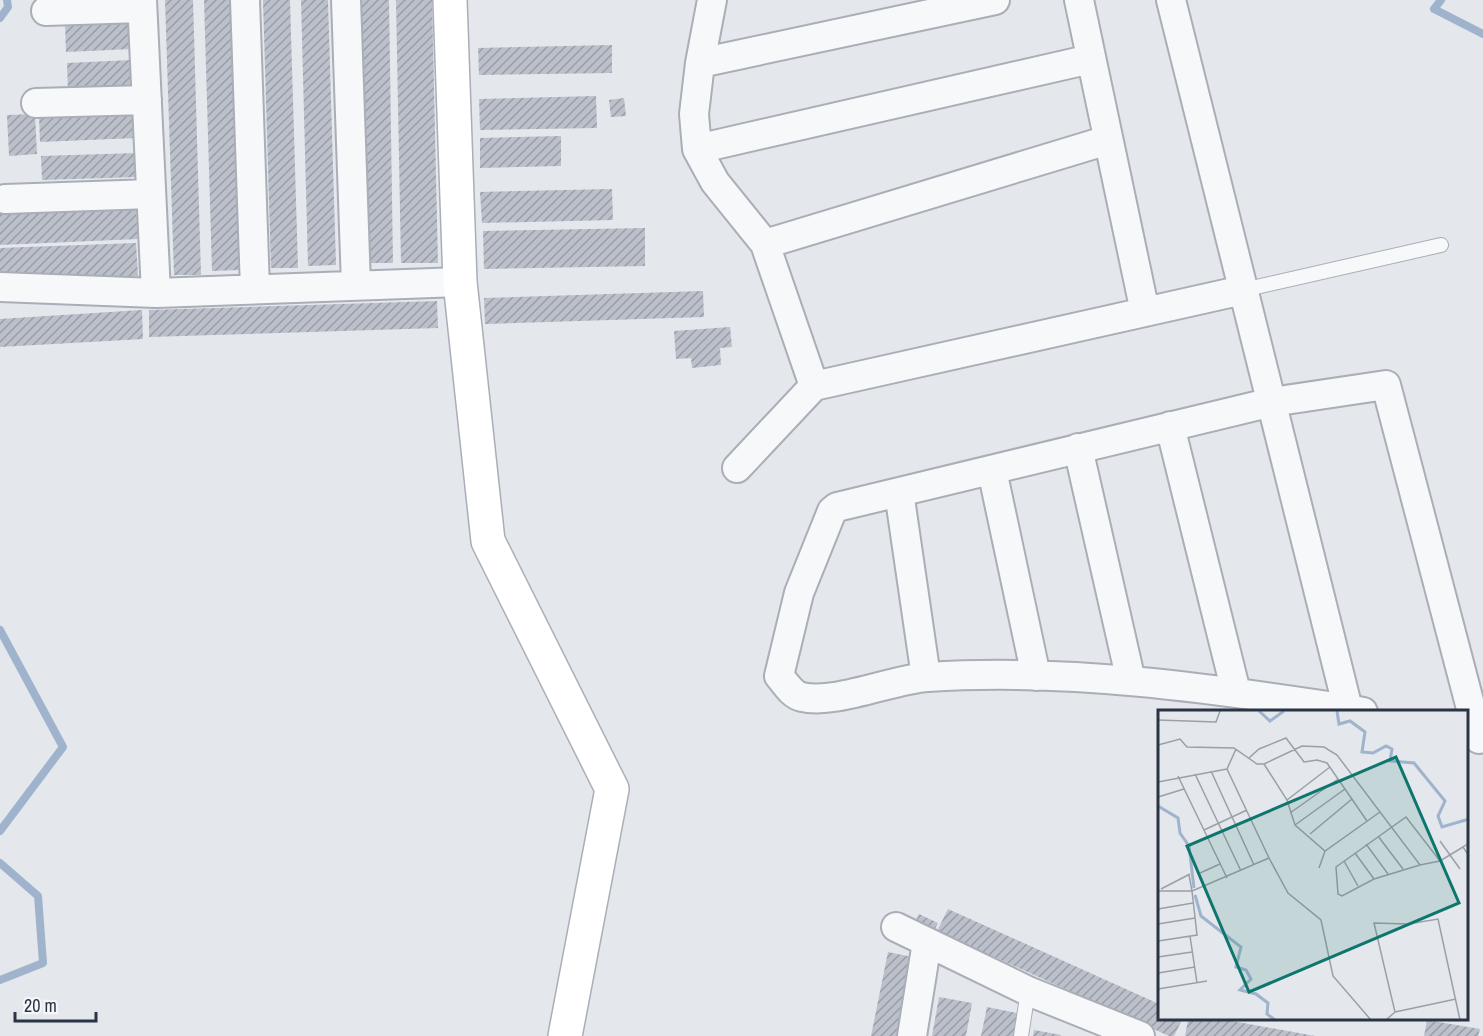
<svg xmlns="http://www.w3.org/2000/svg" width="1483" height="1036" font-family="'Archivo Narrow',sans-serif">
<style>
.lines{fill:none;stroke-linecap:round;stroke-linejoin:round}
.stream{stroke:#9fb4cc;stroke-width:8}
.building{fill:url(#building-hatch)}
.lane-casing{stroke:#a9aeb7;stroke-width:16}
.street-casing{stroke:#a9aeb7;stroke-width:32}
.secondary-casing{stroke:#a9aeb7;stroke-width:36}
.lane{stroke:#f7f8fa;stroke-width:14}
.street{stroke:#f7f8fa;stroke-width:28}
.secondary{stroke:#fff;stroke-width:33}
.inset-river{fill:none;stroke:#9fb4cc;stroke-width:3}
.inset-road{fill:none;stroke:#9a9fa9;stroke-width:1.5}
.view{fill:#0f766e;fill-opacity:0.15;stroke:#0f766e;stroke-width:3}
.inset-edge{fill:none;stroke:#2b3445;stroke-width:3}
</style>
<defs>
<pattern id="building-hatch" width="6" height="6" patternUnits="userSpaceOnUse" patternTransform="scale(1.5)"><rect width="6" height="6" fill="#bbc0ca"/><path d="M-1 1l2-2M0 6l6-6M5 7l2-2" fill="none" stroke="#989da6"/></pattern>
</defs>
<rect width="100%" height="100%" fill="#e4e7ec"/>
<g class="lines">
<path class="stream" d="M1441 0 1434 9 1483 34
M0 18 8 7 7 0
M0 630 63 747 0 831
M0 863 38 896 43 963 0 980"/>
</g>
<path class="building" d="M165 0H193L201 275H174Z
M204 0H231L239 270 212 271Z
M263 0H290L298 268H271Z
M301 0H328L336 265 308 266Z
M359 0H389L393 263H363Z
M396 0H432L438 263H401Z
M130 21 132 49 66 52 65 23Z
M612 45V73L479 75 478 48Z
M133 60 134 89 68 91 67 63Z
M596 96 597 128 480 130 479 99Z
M624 98 626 116 611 117 609 100Z
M35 114 37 154 9 156 7 115Z
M135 114 136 138 40 142 39 117Z
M561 136V166L480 168V138Z
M137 153 138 177 42 180 41 156Z
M612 189 613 220 482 223 480 192Z
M136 207 138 239 0 245V212Z
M645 228V266L484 269 483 231Z
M136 243 138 276 0 282V248Z
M703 291 704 317 485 324 484 298Z
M437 301 438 328 149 337V310Z
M142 310 143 339 0 347V319Z
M730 327 732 347 720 348 721 365 692 368 691 358 676 359 674 331Z
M948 909 1159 1004V1020H1182L1174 1036H1169L937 931Z
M919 914 938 923 929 941 910 932Z
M888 952 917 958 901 1036H871Z
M939 997 972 1003 966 1036H932Z
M987 1007 1026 1015 1022 1036H981Z
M1188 1020H1227L1315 1036H1185Z
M1427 1020 1480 1029 1478 1036H1424Z
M1034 1030 1061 1035 1060 1036H1033Z"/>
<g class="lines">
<defs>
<path id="lane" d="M1243 290 1441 245
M1021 1036 1028 991"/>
<path id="street" d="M142 0 156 293
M245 0 255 289
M346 0 356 285
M712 0 700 63 694 114 697 149 715 182 765 244 814 386 1243 290
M1079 0 1145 312
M1171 0 1348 709 1363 712
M46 11 142 8
M700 63 995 0
M36 103 147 100
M697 149 1091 59
M5 199 151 194
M765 244 1108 140
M0 287 156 293 460 282
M1170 426 1236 692
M1078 448 1131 681
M737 468 814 386
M992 470 1036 676
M899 492 926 677
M1348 709C1210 688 1068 668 928 677 893 679 835 705 802 697 792 695 786 684 779 676L799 593 832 511 837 507 1272 402 1386 385 1479 739
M896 927 927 942
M912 1036 927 942 1028 991 1140 1036"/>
<path id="secondary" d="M450 0 460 282 488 541 612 789 565 1036"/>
</defs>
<use href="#lane" class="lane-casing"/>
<use href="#street" class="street-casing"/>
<use href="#secondary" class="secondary-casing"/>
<use href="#lane" class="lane"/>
<use href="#street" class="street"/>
<use href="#secondary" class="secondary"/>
</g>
<g transform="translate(1158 710)">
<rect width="310" height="310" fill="#e4e7ec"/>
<path class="inset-river" d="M101 1 112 11 126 1M179 1 181 14 192 11 207 22 204 42 215 43 228 36 234 39 232 51 256 53 287 91 280 106 284 117 311 109M0 96 20 108 22 123 31 136 36 178M37 185 43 206 83 237 78 257 88 260 93 269 82 280 98 284 110 293 109 304 117 310"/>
<path class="inset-road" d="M0 10 58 12 62 1M0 35 22 29 29 37 76 38 99 54H106L144 36 166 37 179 45 262 155 282 151 305 137M78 39 69 59 111 148 130 183 163 210 175 266 213 310M91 48 101 39 128 28 146 52 159 50 169 53 209 111M106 54 129 90 137 115 167 141 222 102M53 61 96 155M37 64 83 161M20 66 69 168M0 72 69 59M0 87 26 79M129 90 172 57M132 103 180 69M137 115 187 79M46 120 89 100M152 124 194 89M220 126 245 159M282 131 302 159M311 133 305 137 311 146M208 134 230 164M197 143 216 169M186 151 200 176M262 155 216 169 184 186 180 184 178 157 248 107 282 151M161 158 167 141M42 163 62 154M3 179 32 164M0 181H34L31 165M0 199 35 193M0 214 37 208M32 226 39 273M0 231 39 225 34 181 111 148M0 247 34 242M0 263 37 257M0 279 49 271M237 302 298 289M228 310 237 302 216 213 250 214 280 209 302 310"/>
<path class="view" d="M238 47 301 193 91 282 29 136Z"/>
<rect width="310" height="310" class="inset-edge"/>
</g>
<path d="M15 1012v9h81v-9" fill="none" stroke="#2b3445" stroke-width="3"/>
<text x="24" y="1012" font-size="18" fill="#2b3445" stroke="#f4f6f9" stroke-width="4.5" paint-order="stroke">20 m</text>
</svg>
